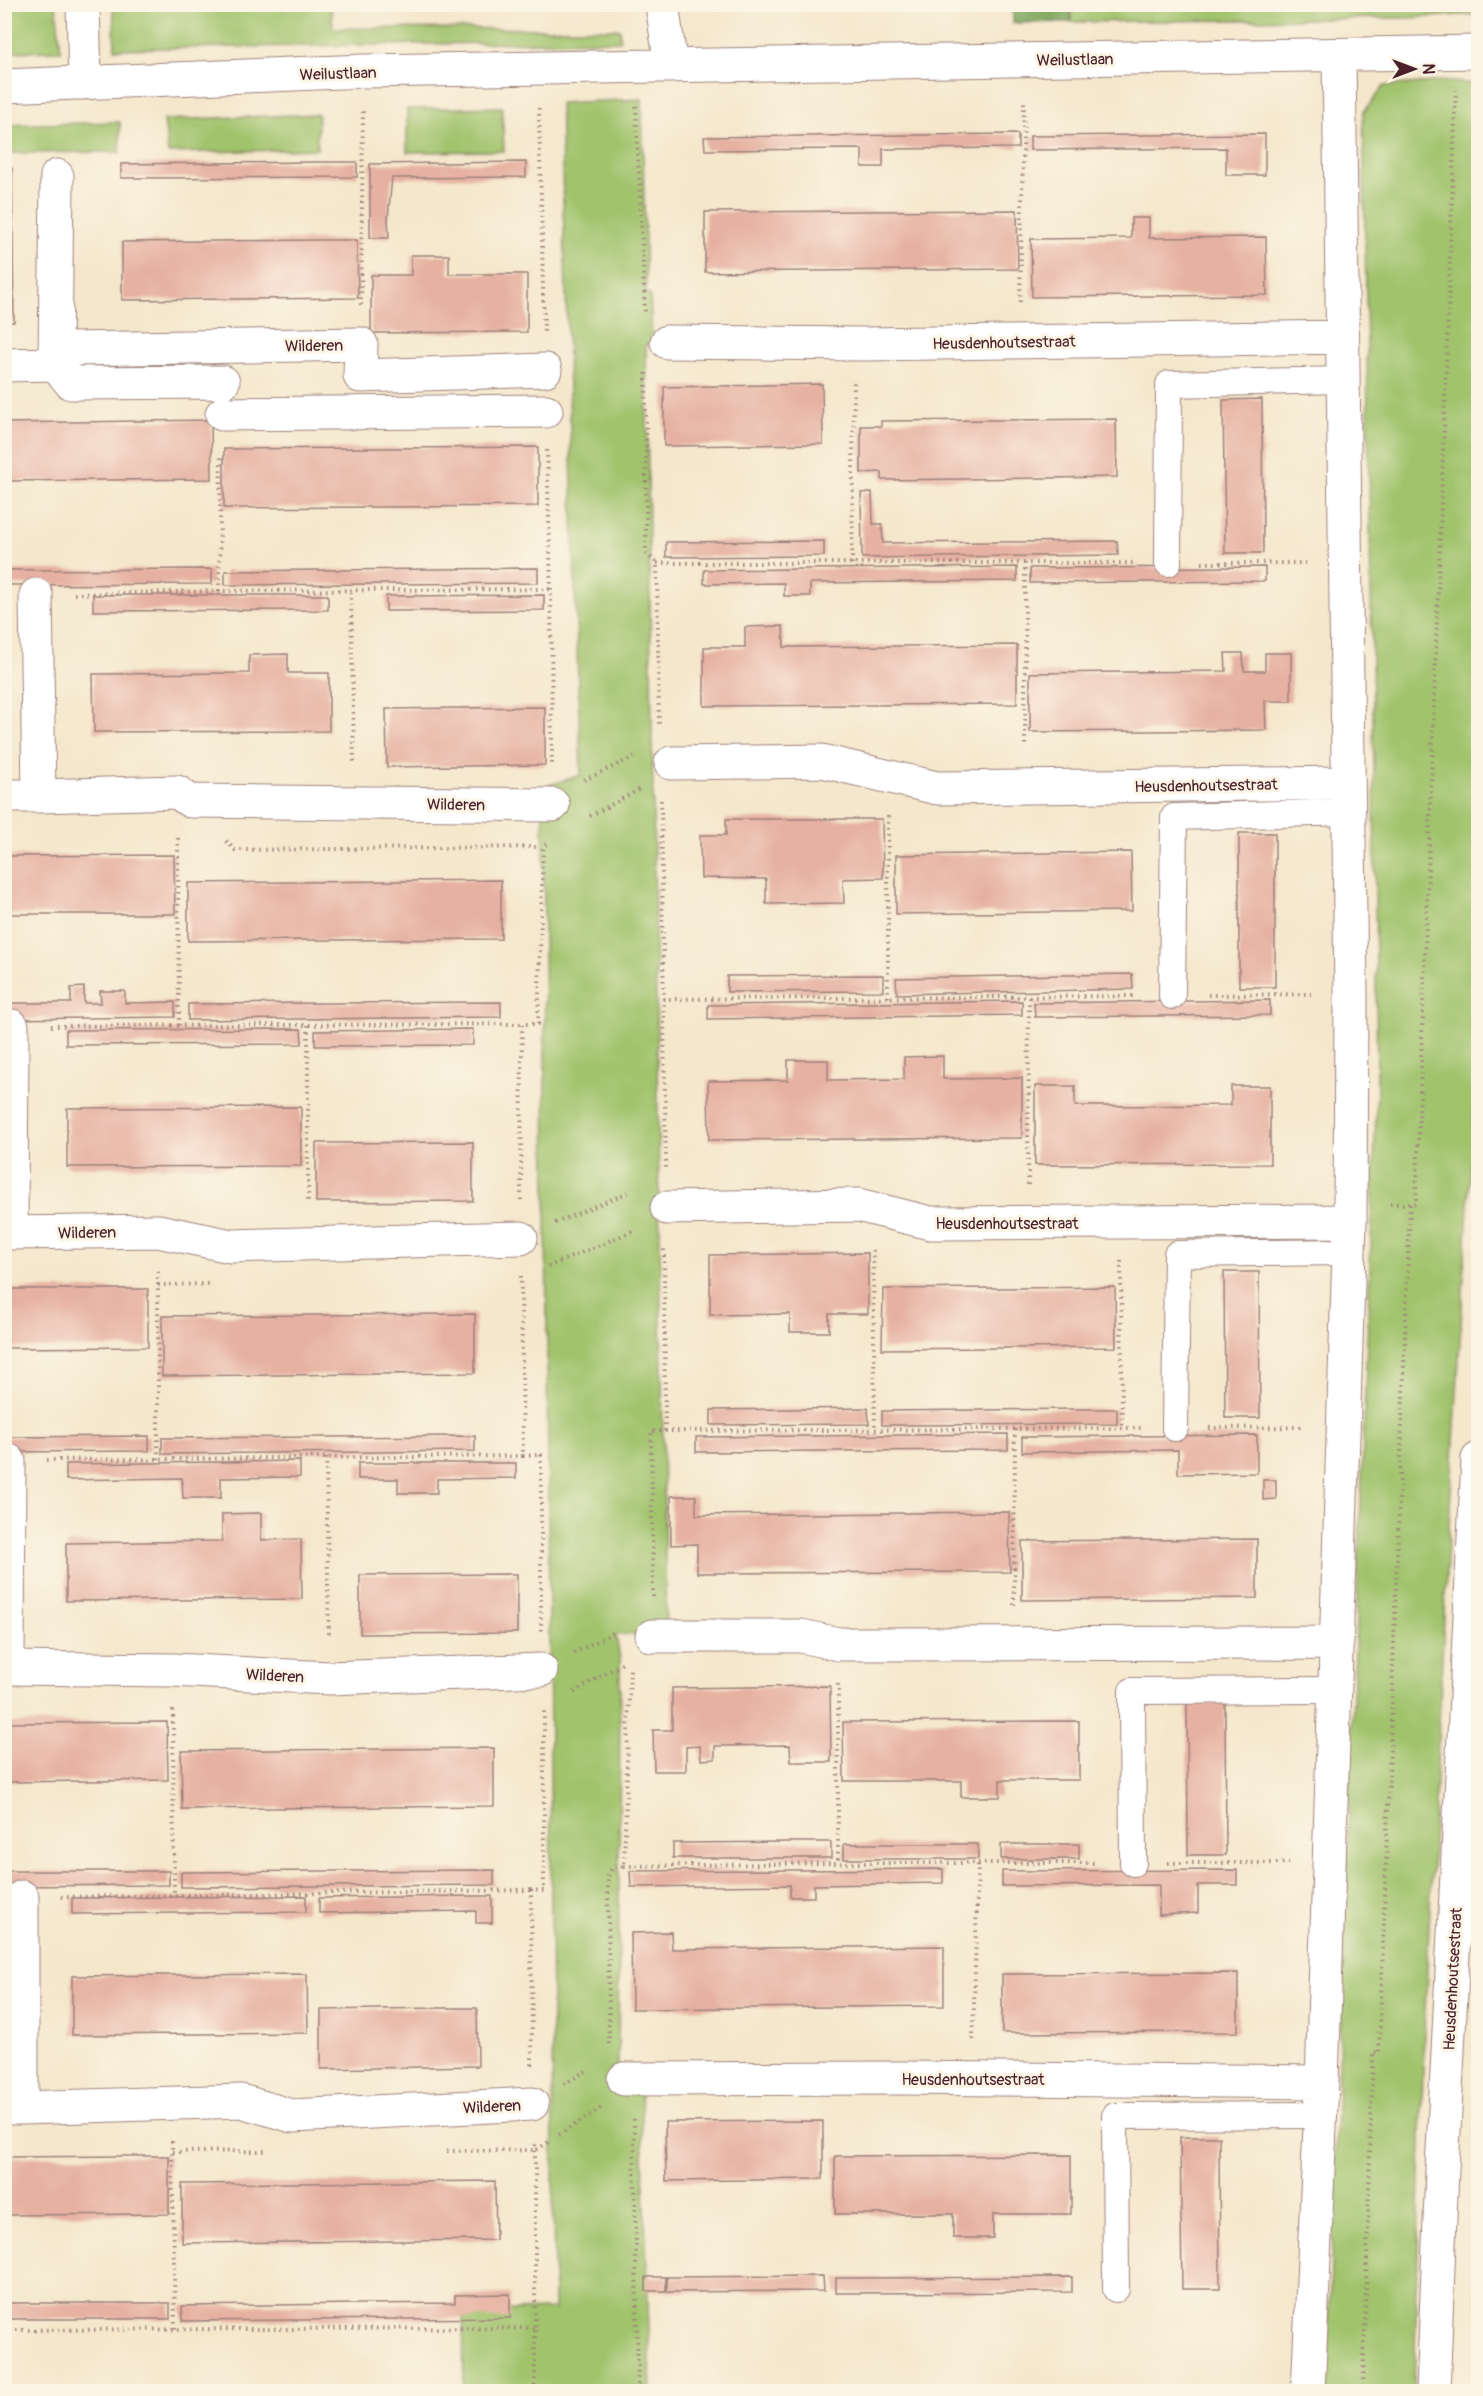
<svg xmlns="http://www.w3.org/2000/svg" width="1483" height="2396" font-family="Pangolin,sans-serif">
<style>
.green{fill:#a0c36c;stroke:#75714c;stroke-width:1.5}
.forest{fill:#80a960;stroke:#656446;stroke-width:1.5}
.building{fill:#e6b1a2}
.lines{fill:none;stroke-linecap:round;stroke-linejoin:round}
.lane-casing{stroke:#9f837c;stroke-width:28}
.street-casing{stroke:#9f837c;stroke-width:35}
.path{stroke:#9f837c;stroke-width:4;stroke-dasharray:1.5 4.5;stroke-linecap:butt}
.lane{stroke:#fff;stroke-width:26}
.street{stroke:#fff;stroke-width:33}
.labels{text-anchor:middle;stroke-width:6;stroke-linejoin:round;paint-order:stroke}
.street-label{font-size:16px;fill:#4a1f2b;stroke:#fcf5e5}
</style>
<rect width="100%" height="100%" fill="#fcf5e5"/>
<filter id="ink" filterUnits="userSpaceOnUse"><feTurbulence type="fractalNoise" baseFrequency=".0167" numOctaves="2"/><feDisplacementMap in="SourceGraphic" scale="12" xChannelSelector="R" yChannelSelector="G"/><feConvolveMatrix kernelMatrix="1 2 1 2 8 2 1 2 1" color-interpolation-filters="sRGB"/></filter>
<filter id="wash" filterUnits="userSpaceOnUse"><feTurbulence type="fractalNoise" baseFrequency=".008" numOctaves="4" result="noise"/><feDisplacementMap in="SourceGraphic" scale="24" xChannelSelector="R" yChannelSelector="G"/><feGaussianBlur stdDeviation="1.35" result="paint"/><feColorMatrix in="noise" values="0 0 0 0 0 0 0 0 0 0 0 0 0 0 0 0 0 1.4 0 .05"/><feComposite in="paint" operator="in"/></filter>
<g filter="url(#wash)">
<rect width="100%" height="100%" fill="#f4e7cc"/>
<path class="green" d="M1478 4V14L1409 18 1071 22V4Z
M4 5H56L61 51 5 52Z
M113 5H331L333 28 620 29V41L115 49Z
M1443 81 1478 84V1039L1446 1576 1424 2032 1414 2391H1326L1377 1087 1374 777 1363 113 1384 86Z
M642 99 646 293 650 295 652 344H646L666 1633 616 1635 620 1659 618 2094H641L651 2391H464L463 2311 554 2309 543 787 581 775 560 103Z
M502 107 504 151 407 152V109Z
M318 114 317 149 168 153 164 120Z
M120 122V152L5 153V125Z"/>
<path class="forest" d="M1013 5H1070L1071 22 1013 23Z"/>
<g id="blocks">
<path class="building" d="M1018 134V148L883 149V167H862V149L705 150 704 137Z
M1265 134V175H1226V148L1030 150V136Z
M317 162H357V177L121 178V164Z
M526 162V177L392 178 388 218 389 238H370V164Z
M4 168H12L14 322H4Z
M1017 210 1018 269 705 272V212Z
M1131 218H1149V238L1266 237 1267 295 1032 297 1031 239 1131 238Z
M318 240H357L358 298 122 300V242Z
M411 255H449V274H527V332L371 333V275H411Z
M822 384 823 444 664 446V387Z
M1262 399 1263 553H1225L1223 400Z
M1116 419 1117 477 882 480V472L861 473V426H881V421Z
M211 420 212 479 4 481V423Z
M538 447V506L224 508V449Z
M872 492 873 524H882L883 543 1117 541 1118 555 862 558 861 493Z
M824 541V556L666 557V542Z
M1017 567V581L810 583V596H784V583L704 584V570Z
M1265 567V581L1030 583V568Z
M538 568V583L225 585V571Z
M212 569V584L4 585V570Z
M93 595H328V610L93 611Z
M544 595V610L386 611V596Z
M783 626 784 647 1017 645V704L704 706V647H745V627Z
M1225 653H1243L1244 671H1265V653H1291V701H1265L1266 730 1030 732V673L1226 671Z
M288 654V673H329V731L94 732 93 674 249 673V655Z
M545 707V765L387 767 386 709Z
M726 819H882L883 878 843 879 844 903 766 904V879L701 878 700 835H726Z
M1239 833H1275V987H1239Z
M1131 852 1132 911 896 914V855Z
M174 855 175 914H4V856Z
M501 880V939L188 941V883Z
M1132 974 1133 989 897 994 896 978Z
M883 975V991L727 992V976Z
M84 987V1003H101L100 991H125V1003L175 1002V1017L4 1019V1003H71V988Z
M1270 1000V1015L1035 1017 1034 1003Z
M1022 1001V1015L708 1019V1005Z
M501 1002V1017L188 1020V1004Z
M301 1029 302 1044 66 1045V1030Z
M473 1029V1045L315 1046V1031Z
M943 1056V1079L1022 1078V1138L709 1140 708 1081 788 1080V1060H828V1080L904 1079V1057Z
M1035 1086H1075V1106H1114L1231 1105V1086H1270V1164L1035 1165Z
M301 1107V1166L67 1167V1108Z
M473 1142V1201L316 1202V1143Z
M868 1253V1314H829V1332H790V1314L710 1315V1255Z
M1224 1272H1259L1260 1418H1225Z
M1115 1287 1116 1347 882 1349 883 1289Z
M4 1289H148V1347L4 1348Z
M475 1314V1373L162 1376V1316Z
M868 1408 869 1424 711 1425V1410Z
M1077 1409H1117V1424L882 1425V1411Z
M1008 1434V1450L696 1452V1437Z
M1257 1435V1473L1178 1474V1450L1022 1452V1437Z
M149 1436V1451L4 1452V1437Z
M475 1436V1451L162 1454V1438Z
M300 1461V1477L221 1478V1498H183L182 1478 66 1480V1464Z
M358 1463H516V1478L437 1479V1493H398V1479H358Z
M1263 1480H1276V1499L1263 1500Z
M671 1496H696V1515L1009 1512 1010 1572 697 1573V1544L671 1545Z
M261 1513V1540L301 1539 302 1599 66 1601V1543L222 1541V1514Z
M1257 1539V1598L1022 1600V1541Z
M517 1574V1633L360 1634V1575Z
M830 1686 831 1762H791L790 1745 715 1746V1759L701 1760 700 1746 686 1747V1771H654L653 1730H672V1688Z
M1187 1703H1225L1226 1855H1188Z
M1079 1721V1780H1000V1797H961V1781H844L843 1722Z
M167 1722 168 1780 4 1782V1723Z
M494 1748V1806L182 1809 181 1751Z
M792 1842H831V1858H673V1843Z
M844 1844H978V1859H844Z
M1001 1844H1079V1859H1001Z
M943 1869V1883L814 1885V1897H790V1885L631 1887 630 1871Z
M494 1870V1885L181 1887V1872Z
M1237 1870V1885H1198V1913L1159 1915V1885L1002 1886V1871Z
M4 1871H169V1885L4 1886Z
M306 1896V1912L72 1914V1898Z
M476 1896H492V1923H476V1911L319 1913V1898Z
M671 1932 672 1949 944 1946V2006L632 2009 631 1933Z
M1238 1973V2032L1002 2033V1974Z
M307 1974 308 2033 72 2035V1976Z
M438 2008H477L478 2066 321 2069V2010Z
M823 2121V2179L666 2181 665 2122Z
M1180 2137H1219L1220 2289H1182Z
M1071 2155V2214H993V2238H953V2214H835V2156Z
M129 2156H169V2214L4 2215V2157Z
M495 2181 496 2240 182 2243V2184Z
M823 2276 824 2291 667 2292V2277Z
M646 2277H666V2291H646Z
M1072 2277V2292L836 2293V2278Z
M510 2294V2318L183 2321 182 2306 455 2303V2295Z
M4 2303H170V2319H4Z"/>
</g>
</g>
<g filter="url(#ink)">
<use href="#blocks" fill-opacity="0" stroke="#9f837c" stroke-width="1.5"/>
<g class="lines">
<defs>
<path id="lane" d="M1168 563 1169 384 1343 380
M1172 996 1174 817 1349 812
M1175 1428 1177 1254 1348 1252
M1133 1863 1132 1691 1334 1690
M1116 2289 1115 2116 1320 2115"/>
<path id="street" d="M83 4 85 83
M662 4 671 66
M4 86 364 71 1478 52
M667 342 865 344 1342 337
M4 365 55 364 57 176
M223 382 71 383 55 364 73 349 361 344 360 376 545 370
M222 414 546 411
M671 763 822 761 937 788 1348 783
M4 796H39L36 595
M39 796 177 792 190 801 553 805
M667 1208 858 1205 930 1223 1350 1221
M4 1233H11L12 1026
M11 1233 158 1231 231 1246 521 1238
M652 1636H801L838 1644 1337 1643
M4 1668H8L9 1461
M8 1668 173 1670 329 1678 541 1670
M624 2079 900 2078 1322 2082
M4 2108H22V1897
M22 2108 241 2101 292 2116 532 2104
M1308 2392 1322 2082 1350 1221 1351 994 1339 55
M1433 2392 1442 2170 1478 1459"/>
</defs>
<use href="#lane" class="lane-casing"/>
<use href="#street" class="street-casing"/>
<path class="path" d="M636 106 645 312
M539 108 544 332
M1020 302 1024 100
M361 305 363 108
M646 373V553L657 563 659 727
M547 450 551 589 552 766
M657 563H1135
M1025 563V749
M1202 563H1306
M852 564 854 382
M219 591 221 454
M351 592 354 765
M74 594 219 591 551 589
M584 780 634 757
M661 800 666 1170
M590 816 642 788
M888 816V998
M178 838 179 1025
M226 841 235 850 539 847
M1208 995 1311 994
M663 999 1137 996
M308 1025V1204
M51 1026 522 1024
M1028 1185 1029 997
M521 1200 522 1024H538L543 847 546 844
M1390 1204H1410
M555 1223 631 1191
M873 1250 875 1429
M1121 1261 1122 1428
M548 1267 635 1230
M521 1276 523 1456 541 1455V1631
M158 1285 210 1284
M1209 1428 1303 1427
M665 1431 1141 1428
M326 1458 329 1638
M158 1459V1271
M47 1460 523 1456
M653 1597 651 1431H665L664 1246
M1014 1605 1015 1428
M574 1653 613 1633
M838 1684V1863
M574 1692 625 1662
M173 1710 174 1895
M1168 1863H1289
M624 1866 838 1863H1097
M61 1897 531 1890
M973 2040 978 1863
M609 2044 608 1876 612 1868 624 1866 630 1666
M532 2065 531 1890 544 1891V1708
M564 2084 586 2071
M634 2119 638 2392
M559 2135 601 2108
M172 2141 175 2329
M447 2151 536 2150 550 2141
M173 2152 265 2151
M4 2330 537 2328
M535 2392V2141
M1363 2392 1373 2052 1379 2053 1410 1204H1416L1456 90"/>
<use href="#lane" class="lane"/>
<use href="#street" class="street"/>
</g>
</g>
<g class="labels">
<g class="street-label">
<text transform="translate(1075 59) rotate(-1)" y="6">Weilustlaan</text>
<text transform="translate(338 73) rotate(-2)" y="6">Weilustlaan</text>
<text transform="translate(1004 342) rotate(-1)" y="6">Heusdenhoutsestraat</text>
<text transform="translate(314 345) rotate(-1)" y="6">Wilderen</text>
<text transform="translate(1206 785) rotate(-1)" y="6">Heusdenhoutsestraat</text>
<text transform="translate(456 804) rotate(1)" y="6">Wilderen</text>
<text x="1007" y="1229">Heusdenhoutsestraat</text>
<text transform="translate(87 1232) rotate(-1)" y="6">Wilderen</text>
<text transform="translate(275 1675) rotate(3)" y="6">Wilderen</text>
<text transform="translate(1452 1979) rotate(-87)" y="6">Heusdenhoutsestraat</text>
<text x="973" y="2085">Heusdenhoutsestraat</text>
<text transform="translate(492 2106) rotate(-3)" y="6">Wilderen</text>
</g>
</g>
<rect width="1483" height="2396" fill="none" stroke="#fcf5e5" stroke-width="24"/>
<g transform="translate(1414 69) rotate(90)" stroke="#fcf5e5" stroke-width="4.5" paint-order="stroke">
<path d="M0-4.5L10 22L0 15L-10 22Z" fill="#4a1f2b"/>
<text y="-9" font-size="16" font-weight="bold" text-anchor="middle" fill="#4a1f2b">N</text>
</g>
</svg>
